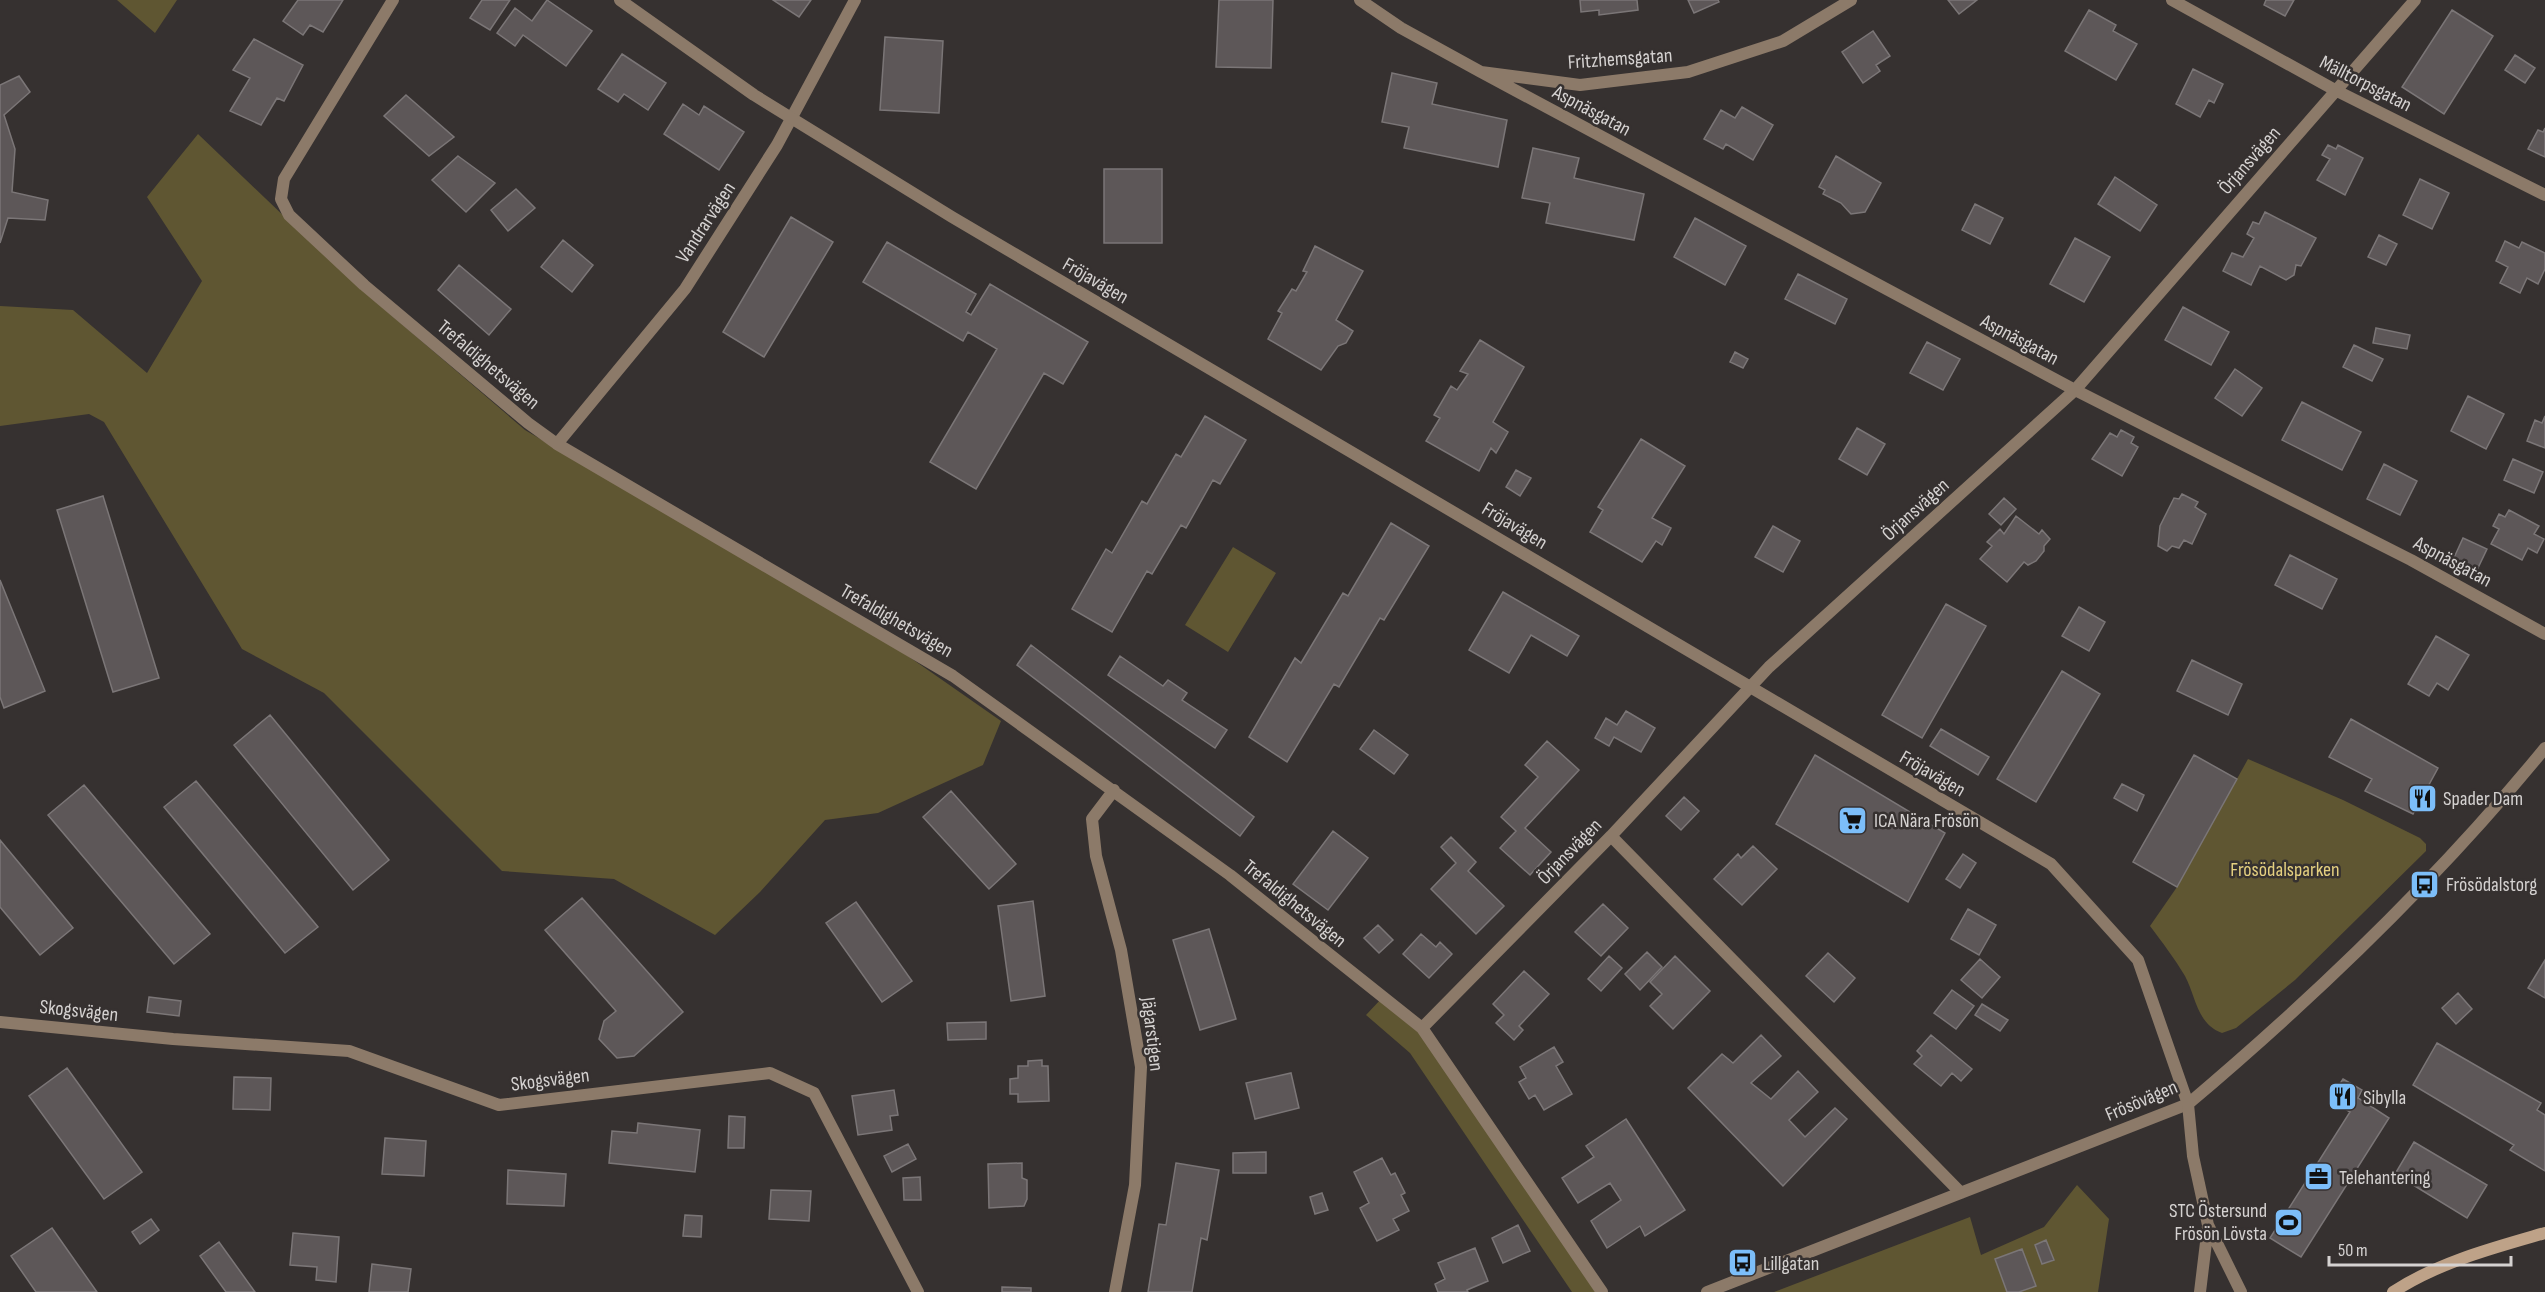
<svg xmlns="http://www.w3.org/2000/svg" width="2545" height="1292" font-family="'Sofia Sans Condensed',sans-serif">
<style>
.green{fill:#5f5632}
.building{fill:#5d5758;stroke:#7b7677;stroke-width:1.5}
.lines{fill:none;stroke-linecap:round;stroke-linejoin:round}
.minor{stroke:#8c7a69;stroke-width:12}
.tertiary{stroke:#8c7a69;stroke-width:12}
.secondary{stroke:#bea288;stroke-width:12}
.labels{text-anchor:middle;stroke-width:5;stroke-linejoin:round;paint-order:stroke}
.street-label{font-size:20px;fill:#d5d2d1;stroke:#363130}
.poi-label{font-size:20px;fill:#d5d2d1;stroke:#363130;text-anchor:start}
.park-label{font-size:20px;fill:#e5d080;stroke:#363130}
</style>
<rect width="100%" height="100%" fill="#363130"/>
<path class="green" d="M117 0H177L155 33Z
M198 134 355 284 525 430 905 654 1001 721 983 765 878 813 825 820 760 892 715 935 614 879 502 871 324 693 242 649 104 422 89 414 0 426V306L73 310 147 373 202 281 147 197Z
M1233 547 1276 573 1228 652 1185 625Z
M2248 759 2343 800 2420 838 2426 844V851L2295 980 2236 1028 2222 1033C2197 1024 2196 997 2185 976 2175 959 2162 942 2150 926L2177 887Z
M1382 998 1422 1028 1602 1292H1572L1410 1053 1366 1015Z
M2077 1185 2109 1219 2098 1292H1774L1970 1217 1981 1255 2044 1227Z"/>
<path class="building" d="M298 0H343L323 32 310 25 303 35 283 21Z
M482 0H510L490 30 470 18Z
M547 0 592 31 566 66 523 35 515 46 497 33 515 8 532 21Z
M773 0H811L799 17Z
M1219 0H1273L1271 68 1216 67Z
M1580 0H1637L1638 10 1599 15V10L1581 12Z
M1688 0H1718L1719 2 1694 13Z
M1948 0H1977L1959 14Z
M2266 0H2294L2285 16 2264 5Z
M2089 10 2116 25 2113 31 2137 44 2116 80 2065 51Z
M2452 10 2493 36 2444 114 2402 87Z
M1873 31 1890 56 1876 65 1880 71 1863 83 1842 52Z
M885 37 943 41 939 113 880 110Z
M254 39 303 65 284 101 277 98 261 125 230 111 250 78 233 70Z
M622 54 666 83 648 110 624 94 618 102 598 89Z
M2515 55 2535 68 2525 83 2505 70Z
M2193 69 2223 84 2214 103 2209 100 2200 117 2176 104Z
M1392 73 1437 83 1432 104 1507 120 1498 167 1404 148 1409 127 1382 122Z
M19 76 30 92 4 115 15 149 12 192 48 200 45 220 8 218 0 243V85Z
M406 95 454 137 429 156 384 116Z
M683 104 699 115 704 106 744 132 719 170 664 134Z
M1742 107 1773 125 1753 160 1726 144 1723 149 1704 139 1721 110 1735 118Z
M2545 128V157L2528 149 2538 130 2543 132Z
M2328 145 2336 149 2338 145 2363 158 2345 195 2317 180 2330 159 2322 155Z
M1533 148 1579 158 1574 178 1644 194 1634 240 1546 223 1550 203 1522 198Z
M458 156 495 183 466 212 432 180Z
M1836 156 1881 183 1865 212 1851 214 1841 203 1823 194 1825 190 1819 187Z
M1104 169H1162V243H1104Z
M2115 177 2157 205 2140 231 2098 204Z
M2420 179 2449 193 2432 229 2403 215Z
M516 189 535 208 508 231 491 210Z
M1975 204 2003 218 1990 244 1962 230Z
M2265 212 2316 238 2301 266 2296 265 2294 275 2286 280 2260 266 2251 285 2223 271 2232 253 2243 257 2254 238 2247 234 2253 222 2259 224Z
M791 217 833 242 764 357 723 332Z
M1695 218 1746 246 1725 285 1674 257Z
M2379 235 2397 244 2386 265 2368 257Z
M2075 238 2110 257 2084 302 2050 284Z
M563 240 593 265 572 292 541 267Z
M2505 241 2519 248 2522 242 2545 253V269L2538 284 2527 278 2520 293 2500 283 2508 267 2496 261Z
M887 242 976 294 966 312 971 315 990 284 1088 342 1063 384 1044 373 976 489 930 462 997 349 968 332 963 341 863 282Z
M1315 246 1363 271 1336 320 1353 331 1346 343 1338 346 1321 370 1268 339 1282 313 1278 311 1292 289 1296 291 1307 272 1303 271Z
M459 265 511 309 489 335 438 290Z
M1798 274 1847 299 1835 324 1785 299Z
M2183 307 2229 332 2211 365 2165 340Z
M2376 328 2410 335 2407 349 2373 343Z
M1480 340 1524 367 1493 422 1508 432 1496 453 1491 448 1479 471 1426 441 1440 418 1434 415 1451 386 1457 390 1468 374 1460 371Z
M1927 342 1960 359 1943 390 1910 373Z
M2354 345 2383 359 2372 381 2343 367Z
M1735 352 1748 359 1743 368 1730 362Z
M2235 369 2262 388 2242 416 2215 398Z
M2468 396 2504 414 2486 449 2451 431Z
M2302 402 2361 432 2342 470 2282 440Z
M1205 416 1246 440 1220 484 1213 480 1186 528 1181 525 1152 574 1147 571 1112 632 1072 609 1106 549 1112 553 1142 501 1147 504 1176 454 1181 457Z
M2545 416V448L2527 441 2535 420 2542 423Z
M1857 428 1885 444 1867 475 1839 459Z
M2121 430 2134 437 2131 443 2138 447 2122 476 2092 459 2110 433 2117 437Z
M1641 439 1685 466 1652 518 1671 528 1662 545 1656 541 1642 562 1590 532 1603 510 1598 507Z
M2513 459 2543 472 2534 493 2504 480Z
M2384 464 2417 481 2400 515 2367 499Z
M1516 470 1531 478 1520 496 1506 487Z
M2182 494 2198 502 2195 507 2206 514 2192 544 2184 540 2179 548 2172 546 2167 551 2158 546 2160 526 2174 498 2179 499Z
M103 496 159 678 113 692 57 510Z
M2004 498 2016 509 2001 525 1989 514Z
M2509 510 2539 526 2534 534 2544 539 2537 553 2528 548 2522 560 2491 544 2499 529 2493 526 2499 514 2505 517Z
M2016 516 2039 534 2042 530 2050 539 2044 546V551L2036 561 2028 565 2024 562 2007 582 1980 559 1992 546 1987 542 2000 529 2004 534Z
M1391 523 1429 546 1384 620 1380 618 1339 687 1334 684 1287 762 1249 737 1295 658 1301 663 1343 593 1348 596Z
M1773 526 1800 541 1783 572 1755 557Z
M2463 538 2487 549 2476 572 2452 562Z
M2290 555 2337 579 2322 609 2275 585Z
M0 580 45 691 4 708 0 697Z
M1503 592 1579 636 1567 656 1531 635 1509 673 1469 650Z
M1946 604 1986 626 1922 738 1882 715Z
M2079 607 2105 622 2089 651 2062 636Z
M2436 636 2469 655 2448 690 2437 683 2429 696 2408 684Z
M1031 645 1254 817 1240 836 1017 665Z
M1120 656 1163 686 1168 680 1187 693 1182 700 1227 730 1215 748 1108 675Z
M2192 660 2242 684 2228 715 2177 691Z
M2062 671 2100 694 2036 802 1997 779Z
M1626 711 1655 728 1641 752 1614 737 1609 746 1595 738 1606 718 1617 725Z
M270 715 389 860 353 890 234 745Z
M2351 719 2438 768 2413 814 2365 791 2372 779 2329 757Z
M1941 729 1989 757 1978 775 1930 746Z
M1374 730 1408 755 1394 774 1360 749Z
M1547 741 1579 770 1525 828 1551 852 1530 875 1500 848 1516 831 1501 817 1538 777 1525 765Z
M1815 755 1945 833 1908 902 1776 824Z
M2194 755 2237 779 2177 887 2133 862Z
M196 781 318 927 285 953 164 807Z
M2122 784 2144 795 2137 811 2114 798Z
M84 785 210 934 174 964 48 815Z
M951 791 1016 864 989 889 923 817Z
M1684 797 1699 811 1681 830 1666 816Z
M1333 831 1368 858 1328 910 1293 884Z
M1451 837 1476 862 1468 871 1504 906 1476 934 1431 889 1456 863 1441 847Z
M0 840 73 928 40 955 0 907Z
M1753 846 1777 869 1742 905 1714 879 1738 854 1741 858Z
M1963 854 1976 863 1960 888 1946 879Z
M582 898 683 1012 634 1056 617 1058 599 1039 604 1021 616 1011 545 930Z
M1033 901 1045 996 1011 1001 998 906Z
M856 902 912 981 882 1002 826 923Z
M1603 904 1628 928 1601 956 1575 932Z
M1968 909 1996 925 1979 955 1951 939Z
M1378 925 1393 940 1379 953 1364 938Z
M1209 929 1236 1019 1200 1030 1173 940Z
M1421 934 1436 947 1440 942 1452 954 1429 978 1403 954Z
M1647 952 1662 967 1640 990 1625 974Z
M1828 953 1855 978 1834 1002 1806 976Z
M1609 956 1622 968 1601 991 1588 979Z
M1675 956 1710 991 1673 1029 1650 1006 1662 994 1650 982Z
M1980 959 2000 977 1982 998 1961 980Z
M2545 960V998L2528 988Z
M1524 971 1549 994 1519 1026 1523 1030 1514 1040 1496 1023 1504 1015 1493 1004Z
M1952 990 1974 1006 1956 1029 1934 1013Z
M2458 993 2472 1009 2456 1024 2442 1008Z
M149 997 181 1001 179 1016 147 1012Z
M1982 1004 2008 1020 2000 1031 1975 1015Z
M986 1022V1039L948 1040 947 1023Z
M1761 1035 1781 1056 1751 1083 1771 1099 1798 1071 1818 1092 1789 1120 1805 1137 1835 1108 1847 1119 1783 1186 1688 1088 1722 1054 1733 1063Z
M1931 1035 1972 1069 1961 1081 1952 1073 1941 1086 1914 1064 1922 1056 1917 1051Z
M2437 1043 2541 1103 2537 1110 2545 1115V1171L2510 1150 2514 1145 2413 1085Z
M1554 1047 1563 1062 1556 1066 1572 1094 1544 1110 1535 1095 1529 1099 1519 1082 1526 1078 1520 1067Z
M1042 1060V1066H1048L1049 1101 1018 1102V1094H1010V1079L1018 1078V1066H1028V1061Z
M67 1068 142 1172 104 1199 29 1096Z
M1291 1073 1299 1108 1255 1119 1246 1083Z
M234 1077 271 1078 270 1110 233 1109Z
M2343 1079 2362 1090 2358 1098 2389 1118 2301 1257 2270 1238 2350 1112 2330 1099Z
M894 1090 898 1115 890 1116 892 1130 858 1135 852 1096Z
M729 1116 745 1117 744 1148H728Z
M1626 1119 1685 1210 1645 1236 1640 1226 1607 1248 1591 1221 1621 1200 1610 1183 1578 1203 1562 1178 1594 1157 1586 1146Z
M638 1123 700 1130 695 1172 609 1163 612 1131 637 1133Z
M385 1138 426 1141 424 1176 382 1174Z
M2414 1142 2487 1185 2467 1218 2395 1174Z
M908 1144 916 1159 892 1172 884 1156Z
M1266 1152V1173H1233V1153Z
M1382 1158 1391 1175 1395 1173 1405 1193 1401 1195 1409 1211 1393 1219 1399 1230 1377 1241 1360 1208 1369 1203 1354 1172Z
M1022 1163V1178L1027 1180V1199L1024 1206 989 1208 988 1164Z
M1176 1163 1219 1170 1207 1240 1201 1238 1192 1292H1148L1159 1224 1166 1225Z
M508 1170 566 1174 564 1206 507 1204Z
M920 1177 921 1200H904L903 1178Z
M771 1190 811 1191 809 1221 769 1219Z
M1322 1193 1328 1210 1315 1214 1310 1197Z
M685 1215 702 1216 701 1237 683 1236Z
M151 1219 159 1230 140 1244 132 1232Z
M1518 1225 1530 1251 1503 1263 1492 1238Z
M52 1228 97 1292H36L11 1256Z
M293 1233 339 1237 336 1282 316 1280 317 1267 290 1265Z
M2046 1240 2054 1260 2042 1264 2035 1245Z
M219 1242 255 1292H226L200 1256Z
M1475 1248 1488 1281 1467 1290 1468 1292H1438L1435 1284 1445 1279 1438 1263Z
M2022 1249 2036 1286 2019 1292H2007L1995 1259Z
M372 1264 411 1269 408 1292H369Z
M1002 1287 1031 1288V1292H1002Z"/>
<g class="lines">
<path class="minor" d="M393 0 284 179 281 199 289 215 364 285 528 423 557 444 953 676 1230 875 1422 1028 1602 1292
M1360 0 1401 28 1481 72 1580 85 1688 72 1783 41 1851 0
M2172 0 2335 90 2545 195
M1481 72 2075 390 2411 560 2545 634
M557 444 685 289 777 145 855 0
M1114 790 1092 819 1096 856 1121 950 1141 1067 1135 1185 1115 1292
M1611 836 1961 1193
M0 1022 173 1039 349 1051 499 1105 770 1073 814 1093 918 1292
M1422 1028 1611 836 1769 667 2075 390 2415 0
M1707 1292 2188 1104"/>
<path class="tertiary" d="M620 0 754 95 952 217 2051 864 2138 960 2188 1104 2193 1156 2208 1225 2241 1292
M2188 1104C2317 995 2438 879 2545 748
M2200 1292 2208 1226"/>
<path class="secondary" d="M2393 1292C2439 1262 2493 1248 2545 1233"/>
</g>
<defs>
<symbol id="restaurant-square" viewBox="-11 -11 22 22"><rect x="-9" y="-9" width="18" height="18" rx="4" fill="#7cbef9" stroke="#363130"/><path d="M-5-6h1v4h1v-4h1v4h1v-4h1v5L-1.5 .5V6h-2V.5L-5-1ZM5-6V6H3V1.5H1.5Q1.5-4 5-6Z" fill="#111"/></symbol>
<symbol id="supermarket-square" viewBox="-11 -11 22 22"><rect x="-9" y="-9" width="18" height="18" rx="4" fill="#7cbef9" stroke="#363130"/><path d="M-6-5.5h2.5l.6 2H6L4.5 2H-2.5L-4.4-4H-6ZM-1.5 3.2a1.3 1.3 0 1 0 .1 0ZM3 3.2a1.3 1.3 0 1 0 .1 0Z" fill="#111"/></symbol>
<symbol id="bus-square" viewBox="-11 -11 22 22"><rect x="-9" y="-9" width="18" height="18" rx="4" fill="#7cbef9" stroke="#363130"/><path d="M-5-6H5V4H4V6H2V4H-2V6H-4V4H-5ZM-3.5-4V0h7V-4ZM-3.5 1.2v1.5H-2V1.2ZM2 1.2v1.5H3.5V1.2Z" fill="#111"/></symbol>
<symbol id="office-square" viewBox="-11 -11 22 22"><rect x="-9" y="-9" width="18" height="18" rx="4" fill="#7cbef9" stroke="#363130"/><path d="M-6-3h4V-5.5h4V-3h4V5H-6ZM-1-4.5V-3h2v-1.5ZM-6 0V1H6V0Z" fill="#111"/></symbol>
<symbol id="stadium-square" viewBox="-11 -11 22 22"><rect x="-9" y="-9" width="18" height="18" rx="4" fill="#7cbef9" stroke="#363130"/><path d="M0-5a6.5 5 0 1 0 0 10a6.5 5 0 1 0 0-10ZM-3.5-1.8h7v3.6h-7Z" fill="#111"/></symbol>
</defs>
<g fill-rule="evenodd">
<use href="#restaurant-square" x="2406" y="782" width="33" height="33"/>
<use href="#supermarket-square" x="1836" y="804" width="33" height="33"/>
<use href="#bus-square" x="2408" y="868" width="33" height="33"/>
<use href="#restaurant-square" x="2326" y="1080" width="33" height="33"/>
<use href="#office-square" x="2302" y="1160" width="33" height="33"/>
<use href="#stadium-square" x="2272" y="1206" width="33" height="33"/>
<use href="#bus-square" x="1726" y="1246" width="33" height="33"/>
</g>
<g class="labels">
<g class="street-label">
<text transform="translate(1620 58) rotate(-4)" y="7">Fritzhemsgatan</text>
<text transform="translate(2366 83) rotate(27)" y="7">Mälltorpsgatan</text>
<text transform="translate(1592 110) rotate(28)" y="7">Aspnäsgatan</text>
<text transform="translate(2249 160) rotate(-49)" y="7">Örjansvägen</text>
<text transform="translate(705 222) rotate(-57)" y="7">Vandrarvägen</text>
<text transform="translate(1096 280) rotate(30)" y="7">Fröjavägen</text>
<text transform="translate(2020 339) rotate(28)" y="7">Aspnäsgatan</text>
<text transform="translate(489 364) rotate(40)" y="7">Trefaldighetsvägen</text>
<text transform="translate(1915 509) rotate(-42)" y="7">Örjansvägen</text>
<text transform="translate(1515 525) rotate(31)" y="7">Fröjavägen</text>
<text transform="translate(2453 561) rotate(28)" y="7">Aspnäsgatan</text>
<text transform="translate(897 620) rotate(30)" y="7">Trefaldighetsvägen</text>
<text transform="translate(1933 773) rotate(30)" y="7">Fröjavägen</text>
<text transform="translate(1569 851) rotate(-46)" y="7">Örjansvägen</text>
<text transform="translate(1295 903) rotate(39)" y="7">Trefaldighetsvägen</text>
<text transform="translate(79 1010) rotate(6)" y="7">Skogsvägen</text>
<text transform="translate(1153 1034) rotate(83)" y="7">Jägarstigen</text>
<text transform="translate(550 1079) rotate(-7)" y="7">Skogsvägen</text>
<text transform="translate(2141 1100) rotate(-23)" y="7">Frösövägen</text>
</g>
<g class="poi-label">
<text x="2443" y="805">Spader Dam</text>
<text x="1874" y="827">ICA Nära Frösön</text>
<text x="2446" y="891">Frösödalstorg</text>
<text x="2363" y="1104">Sibylla</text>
<text x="2339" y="1184">Telehantering</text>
<text x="2267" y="1217" text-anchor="end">STC Östersund<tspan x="2267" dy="23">Frösön Lövsta</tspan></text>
<text x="1763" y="1270">Lillgatan</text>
</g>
<g class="park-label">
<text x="2285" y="876">Frösödalsparken</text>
</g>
</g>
<path d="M2329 1256v9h182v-9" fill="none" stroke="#d5d2d1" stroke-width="3"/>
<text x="2338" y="1256" font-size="18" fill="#d5d2d1" stroke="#363130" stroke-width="4.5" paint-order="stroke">50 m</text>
</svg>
